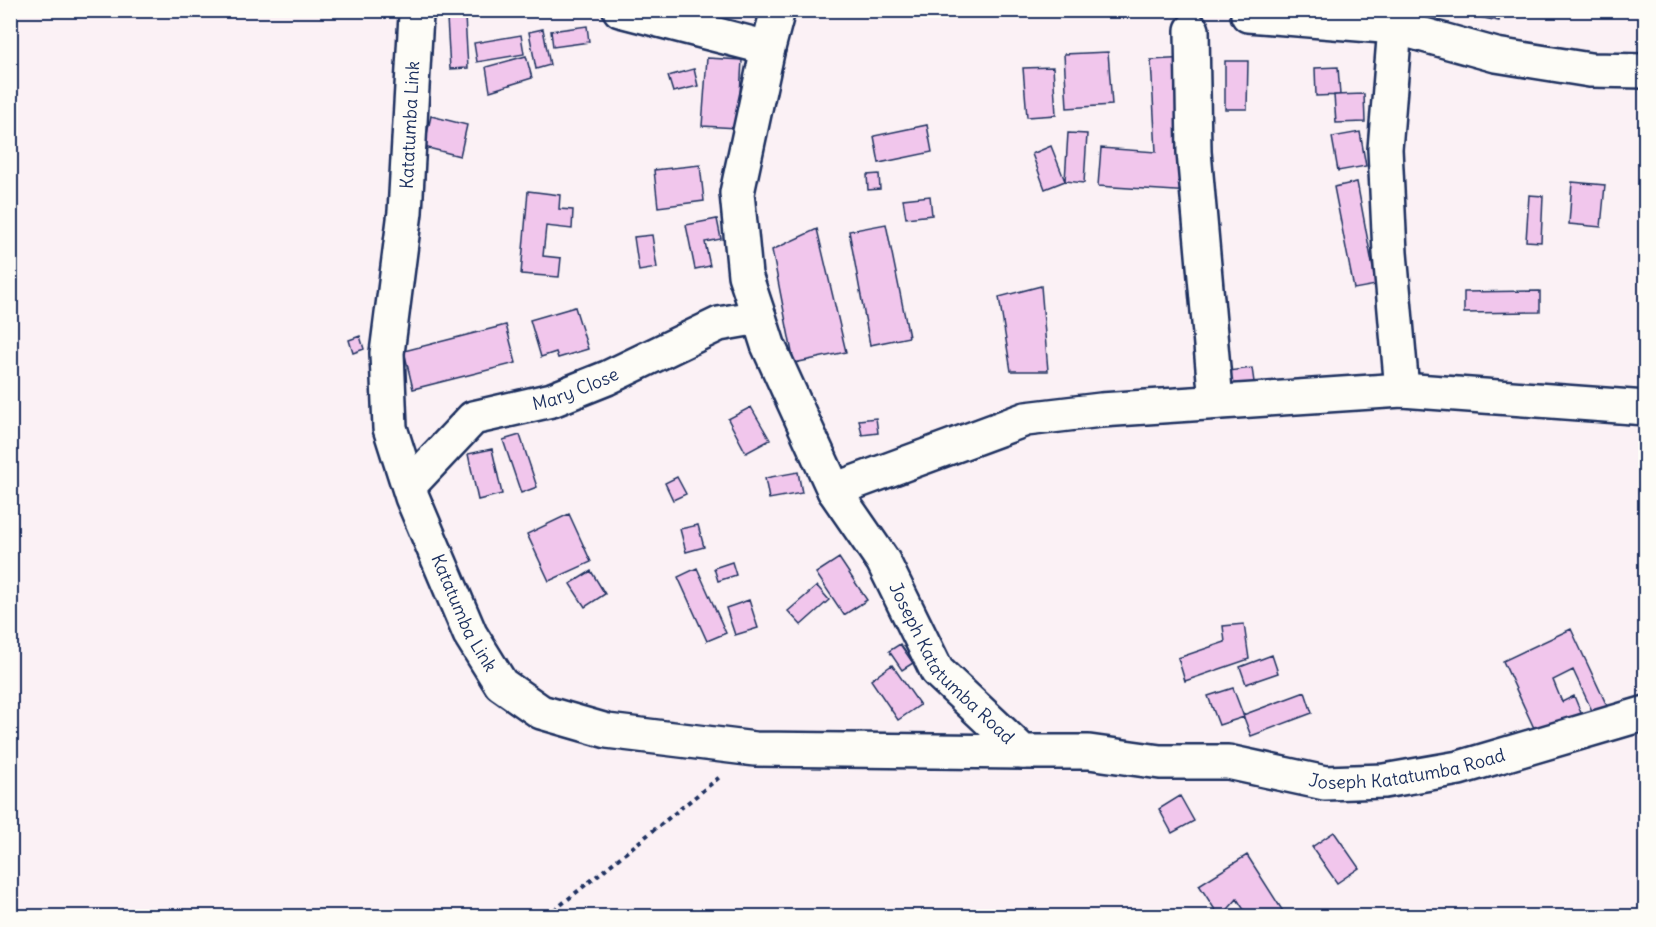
<svg xmlns="http://www.w3.org/2000/svg" width="1656" height="927" font-family="Delius,sans-serif">
<style>
.building{fill:#f1c6ec;stroke:#1b2f5e;stroke-width:1.5}
.lines{fill:none;stroke-linecap:round;stroke-linejoin:round}
.minor-casing{stroke:#1b2f5e;stroke-width:38}
.path{stroke:#1b2f5e;stroke-width:4;stroke-dasharray:4.5 4.5;stroke-linecap:butt}
.minor{stroke:#fdfcf7;stroke-width:33}
.labels{text-anchor:middle;stroke-width:5;stroke-linejoin:round;paint-order:stroke}
.street-label{font-size:18px;fill:#1b2f5e;stroke:#fdfcf7}
</style>
<rect width="100%" height="100%" fill="#fbf1f5"/>
<filter id="ink" filterUnits="userSpaceOnUse"><feTurbulence type="fractalNoise" baseFrequency=".0167" numOctaves="2"/><feDisplacementMap in="SourceGraphic" scale="12" xChannelSelector="R" yChannelSelector="G"/><feConvolveMatrix kernelMatrix="1 2 1 2 8 2 1 2 1" color-interpolation-filters="sRGB"/></filter>
<g filter="url(#ink)">
<path class="building" d="M1465 10H1501L1499 21 1464 14Z
M465 17 468 68 450 69 447 18Z
M587 26 589 42 553 47 551 31Z
M543 29 550 65 536 69 529 32Z
M521 35 524 54 477 62 474 43Z
M1108 52 1112 105 1067 108 1064 54Z
M526 56 532 78 490 91 486 67Z
M707 58 742 60 738 128 702 126Z
M1188 58 1191 192 1098 186 1101 148 1156 152 1151 60Z
M1225 61H1248L1247 109H1225Z
M1053 67 1056 115 1027 117 1023 68Z
M1338 67 1340 95 1316 96 1315 68Z
M694 69 698 86 673 92 668 76Z
M1364 94 1365 122 1336 123 1334 95Z
M431 116 467 125 460 156 424 147Z
M927 125 932 152 879 163 874 136Z
M1360 132 1366 166 1338 171 1332 137Z
M1068 133 1087 134 1084 183 1065 181Z
M1051 146 1065 181 1045 189 1032 154Z
M700 165 704 201 658 207 654 170Z
M879 174 880 189 868 190 867 175Z
M1357 182 1376 285 1354 289 1334 187Z
M1572 182 1605 185 1601 227 1569 224Z
M528 191 560 195 559 209 573 210 572 229 546 226 543 256 561 258 559 277 521 274Z
M1529 195 1543 196 1541 242 1526 241Z
M930 196 932 215 906 218 903 199Z
M717 219 721 239 705 242 710 266 695 269 686 225Z
M886 224 909 337 870 345 849 231Z
M817 229 846 352 794 363 772 250Z
M652 235 657 268 639 271 634 237Z
M1041 286 1048 371H1011L999 297Z
M1540 291V312L1464 313V292Z
M575 307 588 349 558 358 556 352 541 357 530 320Z
M506 325 516 363 413 389 404 351Z
M360 336 364 349 353 353 349 340Z
M1252 368 1256 396 1225 400 1221 372Z
M751 407 770 440 746 453 728 419Z
M876 418 878 433 862 435 859 420Z
M520 435 537 487 521 493 503 440Z
M492 449 502 494 478 500 468 454Z
M798 472 802 493 769 499 765 478Z
M677 477 686 494 673 500 665 483Z
M569 514 591 562 549 581 527 534Z
M698 525 704 547 686 552 680 529Z
M839 558 867 600 844 615 816 573Z
M732 562 736 575 718 581 714 568Z
M697 568 726 633 707 641 678 577Z
M591 571 605 594 585 607 570 584Z
M817 586 829 600 801 625 788 611Z
M749 600 758 628 735 635 726 608Z
M1244 624 1249 659 1185 681 1178 658 1225 642 1223 626Z
M1571 629 1608 708 1594 715 1573 670 1553 680 1562 702 1574 696 1581 713 1571 718 1574 725 1540 741 1503 661Z
M900 644 913 663 902 670 889 651Z
M1272 655 1278 673 1246 684 1240 667Z
M892 665 920 705 898 720 871 680Z
M1233 688 1244 717 1219 725 1208 696Z
M1305 692 1312 713 1251 736 1243 715Z
M1180 796 1194 821 1172 833 1159 809Z
M1334 832 1359 868 1337 883 1312 847Z
M1247 855 1286 916H1248L1237 899 1222 916H1219L1199 885Z"/>
<g class="lines">
<defs>
<g id="minor">
<path d="M620 10 768 48"/>
<path id="s1" d="M778 10 768 48 737 193 745 275 759 317 768 345 834 490 883 561 937 671 1023 752H1089L1160 762H1228L1325 783 1384 781 1459 768 1646 713"/>
<path id="s2" d="M416 15 405 212 387 353 390 428 412 497 470 634 501 684 541 712 607 731 755 749 1023 752"/>
<path d="M1248 15 1395 27 1496 55 1590 70 1646 71"/>
<path d="M1395 27 1385 149 1390 253 1402 390"/>
<path d="M1192 30 1194 152 1216 402"/>
<path id="s3" d="M409 486 473 418 552 400 607 378 719 324 759 317"/>
<path d="M834 490 1026 419 1101 410 1402 390 1646 408"/>
</g>
</defs>
<use href="#minor" class="minor-casing"/>
<path class="path" d="M547 916 721 776"/>
<use href="#minor" class="minor"/>
</g>
</g>
<g class="labels">
<g class="street-label">
<text transform="translate(410 125) rotate(-87)" y="6">Katatumba Link</text>
<text dy="6" stroke="none"><textPath href="#s3" startOffset="200">Mary Close</textPath></text>
<text dy="6" stroke="none"><textPath href="#s2" startOffset="614">Katatumba Link</textPath></text>
<text dy="6" stroke="none"><textPath href="#s1" startOffset="714">Joseph Katatumba Road</textPath></text>
<text dy="6" stroke="none"><textPath href="#s1" startOffset="1218">Joseph Katatumba Road</textPath></text>
</g>
</g>
<rect width="1656" height="927" fill="none" stroke="#fdfcf7" stroke-width="36"/>
<rect x="18" y="18" width="1620" height="891" fill="none" stroke="#1b2f5e" stroke-width="2" filter="url(#ink)"/>
</svg>
